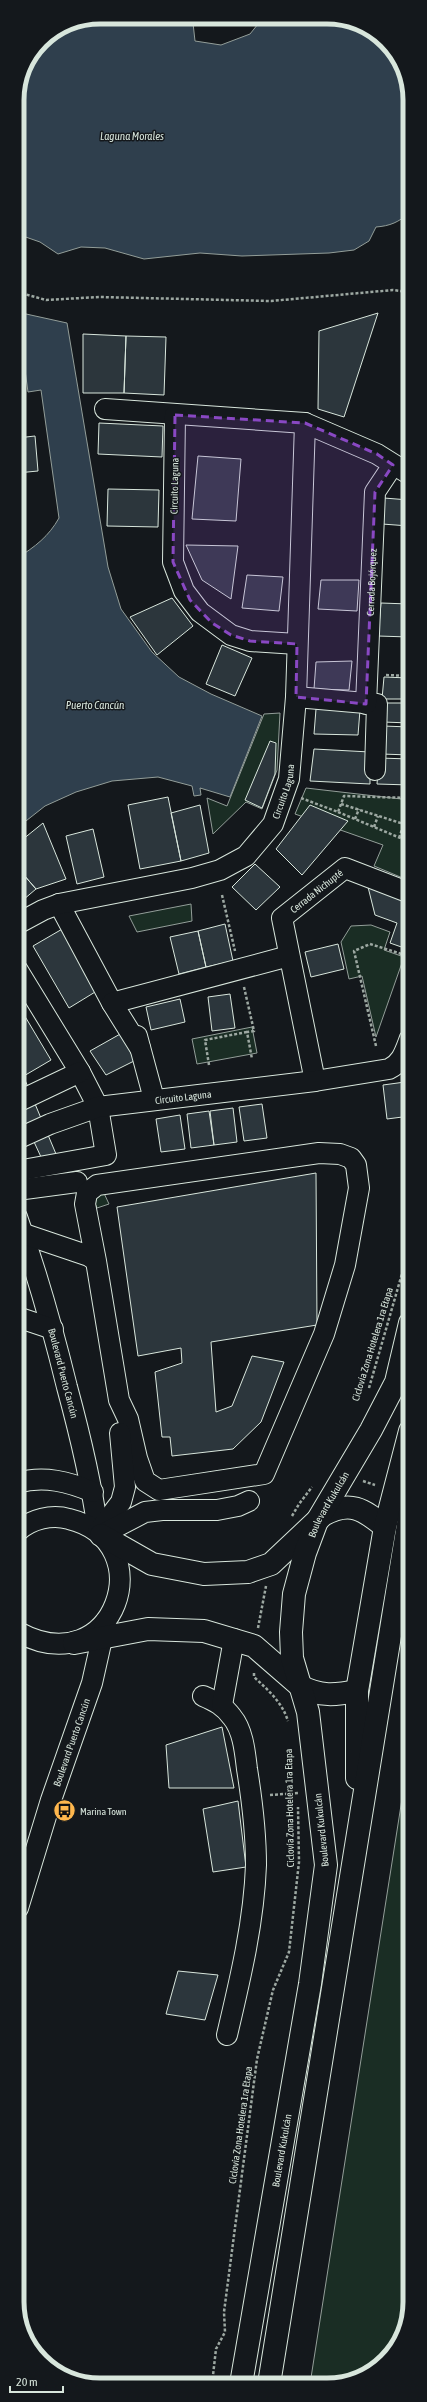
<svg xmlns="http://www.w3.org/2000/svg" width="427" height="2402" font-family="'Asap Condensed',sans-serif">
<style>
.green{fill:#1a2d24;stroke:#939e99}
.water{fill:#2f3f4d;stroke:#939e99}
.building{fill:#2c363c;stroke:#d8e6dc}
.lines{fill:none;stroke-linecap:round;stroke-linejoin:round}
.minor-casing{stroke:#d8e6dc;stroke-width:22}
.major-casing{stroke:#d8e6dc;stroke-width:24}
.path{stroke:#9da8a2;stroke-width:2.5;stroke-dasharray:3 2;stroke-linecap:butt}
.minor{stroke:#14181c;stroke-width:20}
.major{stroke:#14181c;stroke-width:22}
.marked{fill:#8948c3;fill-opacity:0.2;stroke:#8948c3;stroke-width:3;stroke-dasharray:8 5;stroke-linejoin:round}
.labels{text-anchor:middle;stroke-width:3;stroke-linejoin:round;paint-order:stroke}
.street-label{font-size:10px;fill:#d8e6dc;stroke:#14181c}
.poi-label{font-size:10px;fill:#d8e6dc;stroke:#14181c;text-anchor:start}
.water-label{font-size:11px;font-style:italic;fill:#d8e6dc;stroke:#14181c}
.rim{fill:none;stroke:#d8e6dc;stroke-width:5}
</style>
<rect width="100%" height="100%" fill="#14181c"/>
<path class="green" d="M280 713 277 770 262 809 246 802 213 834 207 798 227 806 264 714Z
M306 788 410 800V881L374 866 383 845 295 814Z
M191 904 192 921 137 932 129 916Z
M371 925 390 932 384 950 404 957 376 1037 362 976 349 979 341 942 351 926Z
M252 1027 257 1053 197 1064 192 1039Z
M103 1191 109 1204 97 1208 91 1195Z
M410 1748V2302L404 2334 389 2357 364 2376 338 2384H310Z"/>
<path class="water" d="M100 17 190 18 193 23 195 41 221 45 250 34 262 19 348 20 389 45 409 89V213C399 222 390 226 376 227L369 241 354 250 329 253 242 256 200 253 144 259 105 248 81 247 58 254 40 242 17 234V95L25 63 41 41 68 23Z
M17 312 67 323 108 567 121 609 152 652 179 677 211 694 262 716 230 797 200 788 201 795 194 796 192 786 158 777 112 781 76 792 45 806 17 828V558C35 547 49 536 59 518L41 390 28 392Z"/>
<path class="building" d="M378 313 344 417 318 409 319 331Z
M83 334 126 336 124 393H83Z
M126 336 166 337 164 395 124 393Z
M99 423 163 426 162 457 98 454Z
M35 436 38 471 17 473V438Z
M198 456 241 459 236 521 192 519Z
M108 489 159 490 158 527 107 526Z
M384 498 409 500V526L382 524Z
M186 545 238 546 231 599 202 580Z
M247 575 283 577 279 611 242 608Z
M321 580H359L357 611 318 609Z
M172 598 193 626 157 655 130 617Z
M381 603 409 604V637L378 636Z
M222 645 252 658 235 696 206 684Z
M352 661 349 690 314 689 316 662Z
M384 677 409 678 410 699H382Z
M385 703H410V723L383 722Z
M316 709 360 710 358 735 314 734Z
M383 726 410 727V755L381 754Z
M270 741 276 743 275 774 262 808 245 800Z
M314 749 370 752V784L310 781Z
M379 758 410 759V785L377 784Z
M168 797 181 861 140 869 128 805Z
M200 805 209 853 181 861 171 813Z
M310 805 348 821 302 875 276 849Z
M43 823 66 879 36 889 17 867V844Z
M93 829 104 877 77 884 66 836Z
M255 864 280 887 256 910 232 887Z
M17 867 36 889 17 905Z
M367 883 410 899V950L390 943 397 923 375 915Z
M225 924 233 961 206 967 198 931Z
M64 928 100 989 69 1008 33 946Z
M198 931 206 967 179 974 170 937Z
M338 944 344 969 311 977 305 952Z
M230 994 235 1028 212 1031 208 997Z
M180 999 185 1022 151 1030 146 1007Z
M17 1003 51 1060 17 1080Z
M122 1033 138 1059 106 1075 90 1051Z
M25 1080 56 1154 41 1157 17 1105V1083Z
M405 1082 410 1116 387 1119 383 1085Z
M262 1104 267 1138 244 1141 239 1107Z
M233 1108 237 1142 214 1145 210 1111Z
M209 1111 214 1145 191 1148 187 1114Z
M180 1115 185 1149 161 1152 156 1119Z
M316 1173 317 1325 211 1342 216 1412 232 1406 252 1356 284 1362 261 1422 233 1449 172 1456 170 1437H162L155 1372 182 1363 181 1348 138 1356 117 1207Z
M222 1727 234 1788H169L166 1745Z
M238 1801 246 1867 213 1872 203 1809Z
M178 1971 218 1975 205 2020 166 2014Z"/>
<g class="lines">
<defs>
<g id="minor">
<path d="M105 409 305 423"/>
<path d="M175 415 173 562 184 591 200 612 231 635 250 641 297 644"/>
<path d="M296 697 377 704 375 770"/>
<path id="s1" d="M366 704 375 492 393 465"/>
<path d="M59 904 112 1003 140 1048"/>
<path id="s2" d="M17 924 43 910 59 904 192 878 220 870 246 856 273 824 289 779 296 697 305 423 377 454 409 474"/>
<path d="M17 969 80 1072 98 1107 106 1155 17 1171"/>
<path d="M112 1003 289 956"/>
<path d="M137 1036 154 1099"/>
<path id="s3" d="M315 1081 282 918 345 868 410 893"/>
<path d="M17 1102 80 1072"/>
<path id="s4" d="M17 1139 50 1124 98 1107 315 1081 389 1069C402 1063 405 1051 410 1038"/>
<path d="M17 1190 77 1182"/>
<path id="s5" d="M17 1217C37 1273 53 1330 67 1387 80 1435 92 1483 98 1532"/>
<path d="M24 1234 89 1256 96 1261 119 1400 128 1419 137 1458 145 1481 159 1490 264 1474 324 1334 345 1265 359 1188 356 1165 351 1158 340 1154 319 1153 97 1185 87 1193 85 1204 96 1261"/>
<path d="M17 1317 53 1329"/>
<path d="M17 1483C44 1475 69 1482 93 1492"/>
<path d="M18 1531C31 1519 52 1514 69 1519 163 1542 115 1685 18 1632"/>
<path d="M98 1532 121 1502 125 1487 120 1433"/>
<path d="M101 1535 145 1512 162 1510H217L238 1506 249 1501"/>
<path d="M203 1696C215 1701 224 1706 232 1717 243 1730 245 1752 247 1769 252 1800 256 1833 256 1865 254 1922 240 1980 227 2035"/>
<path d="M222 1705 234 1639"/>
<path id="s6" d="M18 1908 51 1800 92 1683 106 1621"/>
</g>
<g id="major">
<path d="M101 1535 152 1564 204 1574 248 1572 271 1564 323 1515C350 1500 363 1509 385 1527"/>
<path d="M74 1643 148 1629 204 1631 254 1646 300 1686C320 1697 336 1695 357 1691"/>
<path d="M357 1778V1691L385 1527 410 1431"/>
<path id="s7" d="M241 2384 310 1984 326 1865 308 1712 292 1658 291 1632 294 1594 305 1553 317 1521 371 1430 396 1382 410 1323"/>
<path d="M269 2384 410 1512"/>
</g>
</defs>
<use href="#minor" class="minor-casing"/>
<use href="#major" class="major-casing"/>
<path class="path" d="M17 292 46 300 99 297 271 301 393 290 409 292
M386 675 409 676
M301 798 338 812 344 796 410 798
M341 804 410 826
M338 812 410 842
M355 819 359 809
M374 827 378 816
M399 838 404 824
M222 895 235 951
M244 987 254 1031 247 1032 252 1059
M376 1046 354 951 370 944 408 956
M209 1065 205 1040 247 1032
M369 1388 410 1246
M363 1481 375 1485
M292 1516 299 1504 312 1487
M258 1628 266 1586
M254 1673V1677C268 1690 282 1702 288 1721
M270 1795 299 1793
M212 2384 216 2349 225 2332 224 2312 257 2059 273 1990 289 1952 299 1862 298 1807"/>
<use href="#minor" class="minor"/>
<use href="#major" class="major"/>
</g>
<path class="marked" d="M175 415 305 423 377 454 393 465 375 492 366 704 296 697 297 644 250 641 231 635 212 623 190 600 173 562Z"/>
<defs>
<symbol id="bus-disc" viewBox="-11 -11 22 22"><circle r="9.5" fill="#ffb74d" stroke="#14181c"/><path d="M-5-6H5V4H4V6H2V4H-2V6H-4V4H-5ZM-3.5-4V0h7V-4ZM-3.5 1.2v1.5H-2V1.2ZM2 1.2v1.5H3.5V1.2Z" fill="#111"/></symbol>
</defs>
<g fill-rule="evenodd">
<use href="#bus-disc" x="52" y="1798" width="25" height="25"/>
</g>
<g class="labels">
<g class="street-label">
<text transform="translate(174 486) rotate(-89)" y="4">Circuito Laguna</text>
<text dy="4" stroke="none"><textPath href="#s1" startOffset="122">Cerrada Bojórquez</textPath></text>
<text dy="4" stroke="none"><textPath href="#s2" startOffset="317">Circuito Laguna</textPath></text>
<text dy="4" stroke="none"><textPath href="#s3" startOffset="210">Cerrada Nichupté</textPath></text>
<text dy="4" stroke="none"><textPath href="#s4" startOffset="173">Circuito Laguna</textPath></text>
<text transform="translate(372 1344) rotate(-73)" y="4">Ciclovía Zona Hotelera 1ra Etapa</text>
<text dy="4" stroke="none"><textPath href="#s5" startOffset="163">Boulevard Puerto Cancún</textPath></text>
<text dy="4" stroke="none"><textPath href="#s7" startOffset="897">Boulevard Kukulcán</textPath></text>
<text dy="4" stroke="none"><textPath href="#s6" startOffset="174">Boulevard Puerto Cancún</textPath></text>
<text transform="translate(289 1808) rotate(-91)" y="4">Ciclovía Zona Hotelera 1ra Etapa</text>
<text transform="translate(321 1830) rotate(-96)" y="4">Boulevard Kukulcán</text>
<text transform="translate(240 2125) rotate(-82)" y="4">Ciclovía Zona Hotelera 1ra Etapa</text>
<text dy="4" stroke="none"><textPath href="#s7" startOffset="237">Boulevard Kukulcán</textPath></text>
</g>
<g class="poi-label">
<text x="80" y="1815">Marina Town</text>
</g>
<g class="water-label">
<text x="132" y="140">Laguna Morales</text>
<text x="95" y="709">Puerto Cancún</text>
</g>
</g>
<path d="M0 0H427V2402H0ZM100 24H327A76 76 0 0 1 403 100V2302A76 76 0 0 1 327 2378H100A76 76 0 0 1 24 2302V100A76 76 0 0 1 100 24Z" fill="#14181c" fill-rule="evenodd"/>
<path class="rim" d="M100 24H327A76 76 0 0 1 403 100V2302A76 76 0 0 1 327 2378H100A76 76 0 0 1 24 2302V100A76 76 0 0 1 100 24Z"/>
<path d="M10 2386v6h53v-6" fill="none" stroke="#d8e6dc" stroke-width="2"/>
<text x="16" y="2386" font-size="12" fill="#d8e6dc" stroke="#14181c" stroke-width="3" paint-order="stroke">20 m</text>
</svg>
